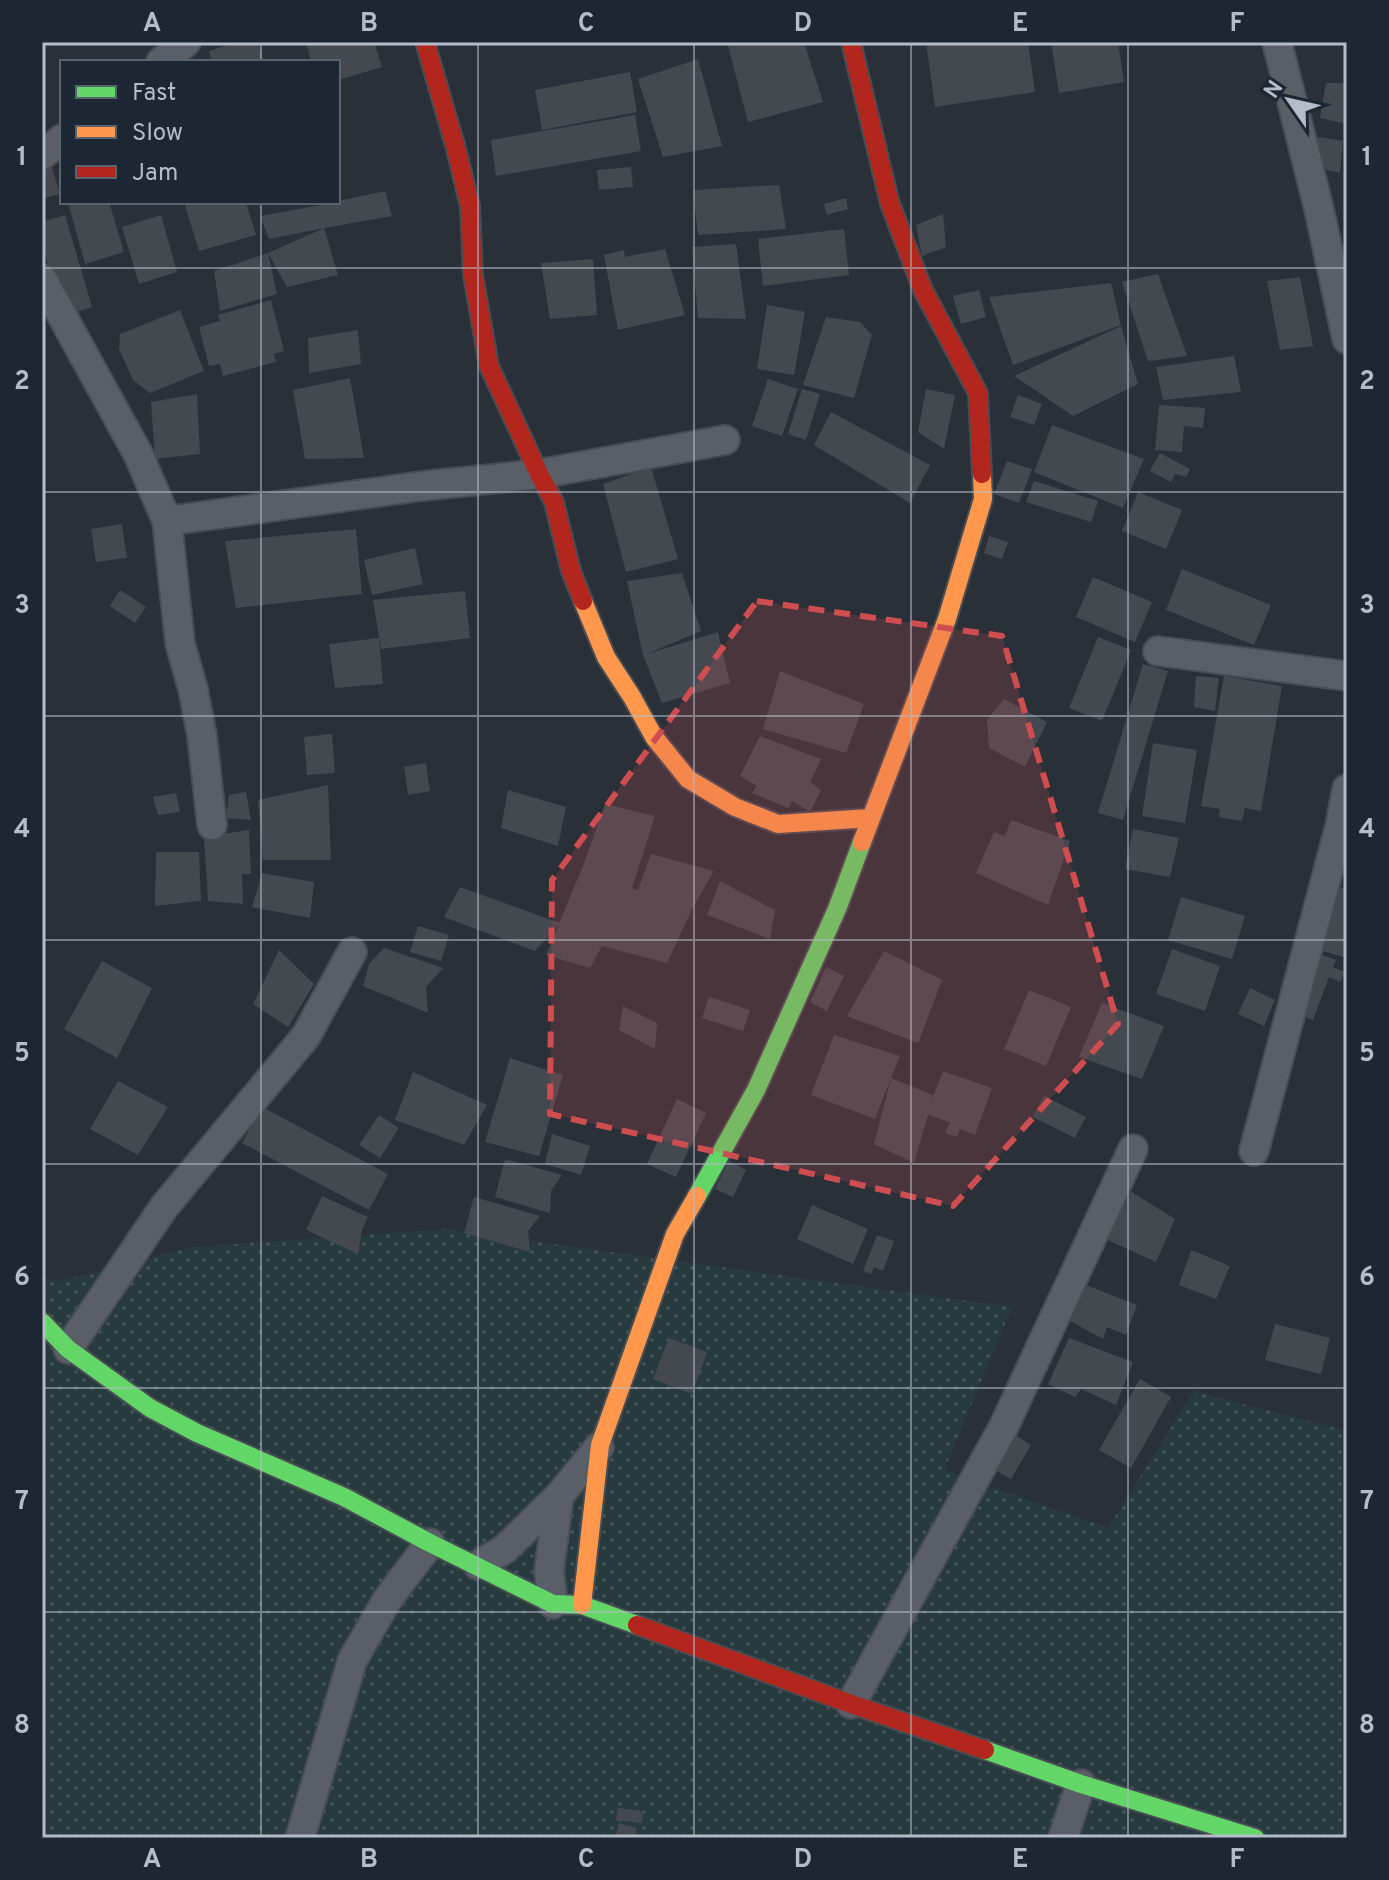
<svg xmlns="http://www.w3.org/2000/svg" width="1389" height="1880" font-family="Overpass,sans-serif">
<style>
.grass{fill:url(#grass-dots)}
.building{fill:#444950}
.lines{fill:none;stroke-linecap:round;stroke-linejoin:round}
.street-casing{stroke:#484c53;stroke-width:32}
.fast-casing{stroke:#484c53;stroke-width:22}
.slow-casing{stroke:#484c53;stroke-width:22}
.jam-casing{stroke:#484c53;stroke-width:22}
.street{stroke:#5a5e66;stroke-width:28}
.fast{stroke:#63d668;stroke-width:18}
.slow{stroke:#ff974d;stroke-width:18}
.jam{stroke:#b3261e;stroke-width:18}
.marked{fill:#ce4d50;fill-opacity:0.2;stroke:#ce4d50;stroke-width:6;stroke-dasharray:16 10;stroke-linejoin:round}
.grid{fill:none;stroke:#b4bcc9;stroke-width:2;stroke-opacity:0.55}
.neatline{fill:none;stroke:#b4bcc9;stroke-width:3}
.grid-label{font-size:26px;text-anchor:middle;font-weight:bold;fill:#b4bcc9}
</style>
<defs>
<pattern id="grass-dots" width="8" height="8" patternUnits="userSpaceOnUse" patternTransform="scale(2)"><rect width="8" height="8" fill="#273a3e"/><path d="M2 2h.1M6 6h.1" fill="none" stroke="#445559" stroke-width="1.8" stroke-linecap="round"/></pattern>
</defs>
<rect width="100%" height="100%" fill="#2a3038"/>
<path class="grass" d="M444 1229 1012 1307 944 1470 1108 1528 1194 1391 1347 1431V1838H42V1277L56 1282 193 1247Z"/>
<path class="building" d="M238 42H258L264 62H212L209 51Z
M306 42H374L382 67 338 80V62H311Z
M727 42H804L823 102 748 122Z
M926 42H1028L1035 92 935 107Z
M1051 42H1118L1124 82 1059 93Z
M698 59 722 146 663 157 638 79Z
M630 72 637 112 542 130 535 90Z
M1326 83H1347V124L1320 118Z
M635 115 641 151 496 176 491 140Z
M1318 137 1343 141 1340 173 1319 168Z
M51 165 60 194 42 199V167Z
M631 167 633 187 599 190 597 170Z
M779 185 786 229 698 235 693 190Z
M385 191 392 216 324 228 338 275 287 287 268 253 324 228 269 239 260 216 338 202V201Z
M846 198 848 209 827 215 824 204Z
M68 202H109L124 252 85 264Z
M184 202H246L256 235 199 251Z
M943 214 946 247 922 256 916 225Z
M65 215 92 307 63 316 42 244V222Z
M161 215 177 272 139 284 122 227Z
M844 229 849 275 763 286 758 239Z
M736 244 746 319 698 318 692 247Z
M665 249 685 315 618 330 604 255 624 250 625 257Z
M268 253 277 294 220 311 214 271Z
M593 259 597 315 550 319 541 263Z
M1158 274 1187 356 1148 361 1122 282Z
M1300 277 1313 346 1280 350 1267 281Z
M1111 283 1121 325 1013 365 989 297Z
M979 290 986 317 961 324 953 296Z
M271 300 284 351 274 354 276 362 223 376 220 364 209 366 199 327 220 321 218 315Z
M767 305 805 312 794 375 757 369Z
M180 310 204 371 150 393 133 380 119 349 120 334Z
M826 317 860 322 872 335 854 398 803 385Z
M1121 326 1138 384 1073 416 1014 376Z
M358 330 361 364 309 373 308 338Z
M1234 356 1241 392 1163 400 1156 367Z
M350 378 364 458 305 459 293 390Z
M768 379 798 389 782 436 752 426Z
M802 389 820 394 806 440 788 434Z
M926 389 955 395 944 449 918 432Z
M197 394 200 454 155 459 151 402Z
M1018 395 1042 404 1034 425 1010 417Z
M1159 405 1205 408 1203 428 1184 426 1182 452 1155 450Z
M831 412 930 465 910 503 814 445Z
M1052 425 1144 459 1123 508 1034 472Z
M1160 453 1190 469 1186 477 1175 474 1171 482 1150 471Z
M1007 461 1032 469 1019 503 994 494Z
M651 467 678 559 626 572 603 484Z
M1034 481 1098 501 1091 522 1026 502Z
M1138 492 1182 510 1166 549 1122 531Z
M122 524 127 558 96 562 91 529Z
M356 529 362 594 236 608 225 541Z
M989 536 1008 542 1002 559 984 553Z
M415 548 423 584 372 595 364 560Z
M1182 569 1271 605 1254 645 1166 610Z
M682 573 701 631 647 654 718 632 730 683 662 703 643 655 627 581Z
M1093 577 1152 602 1135 642 1076 617Z
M120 590 146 607 135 623 110 606Z
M465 591 470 638 381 649 373 600Z
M1098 637 1131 650 1102 721 1069 708Z
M379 638 383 684 335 688 329 644Z
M1143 664 1168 671 1123 820 1098 813Z
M780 671 864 704 846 753 763 729Z
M1196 676 1219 678 1215 711 1194 707Z
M1224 676 1282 686 1261 811 1245 808 1242 821 1219 817 1220 809 1201 806Z
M1004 699 1047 722 1025 767 989 748 987 720Z
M332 734 335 773 307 775 304 737Z
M760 736 821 759 810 782 821 790 810 812 792 801 788 808 752 793 757 786 740 776Z
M1153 743 1197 750 1185 823 1142 816Z
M426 763 430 791 408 795 404 767Z
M328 785 331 860H263L258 800Z
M508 790 566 807 558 846 501 828Z
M246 792 251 820 226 818 229 795Z
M176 793 180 812 158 815 153 797Z
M605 804 655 816 632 888 638 890 651 854 714 871 693 907 667 963 602 946 590 968 546 955 583 866Z
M1011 820 1070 841 1048 905 976 873 994 832 1005 836Z
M1133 829 1179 838 1170 877 1125 869Z
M249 830 251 874H242L243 904 208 901 204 837Z
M156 852H199L201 901 155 906Z
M262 873 314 882 310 918 252 907Z
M720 881 775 910 770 939 707 915Z
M1329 884 1347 889V944L1344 957 1311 948Z
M460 887 560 923 535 951 444 917Z
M1181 897 1245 916 1232 959 1168 940Z
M418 926 449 935 441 961 410 952Z
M384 948 443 968 426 987 428 1013 363 986 369 964Z
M1172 949 1220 966 1205 1011 1156 994Z
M1306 949 1336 960 1333 967 1345 972 1340 982 1329 977 1313 1020 1284 1009Z
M279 950 314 984 288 1027 253 1004Z
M884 951 942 980 918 1043 847 1016Z
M102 961 152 988 117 1058 64 1029Z
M826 967 844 976 827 1011 810 1002Z
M1250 988 1275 1000 1264 1026 1238 1014Z
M1029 990 1071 1007 1046 1066 1004 1049Z
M709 997 750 1010 743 1031 702 1018Z
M1102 1003 1164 1026 1142 1079 1079 1057Z
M623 1006 657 1023 655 1049 619 1030Z
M834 1035 900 1056 891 1078 933 1095 930 1105 943 1071 992 1088 975 1135 960 1129 957 1137 945 1133 950 1122 928 1115 914 1163 874 1144 891 1078 875 1119 811 1095Z
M510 1058 563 1075 539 1156 485 1142Z
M413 1072 487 1105 464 1145 395 1120Z
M118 1081 168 1107 138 1155 90 1129Z
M1044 1096 1086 1117 1075 1138 1033 1117Z
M677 1099 706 1113 676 1177 647 1164Z
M262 1107 388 1174 369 1210 242 1143Z
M379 1115 399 1128 380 1158 359 1145Z
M552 1134 590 1146 581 1175 545 1164Z
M505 1159 562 1175 551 1191 550 1213 495 1197Z
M729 1161 746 1170 733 1197 715 1189Z
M1122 1186 1175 1219 1156 1262 1099 1236Z
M322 1196 368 1217 362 1230 358 1254 306 1230Z
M474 1197 540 1216 528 1231 530 1252 464 1233Z
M812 1205 868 1229 853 1264 797 1239Z
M877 1235 894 1241 883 1271 874 1267 871 1274 863 1271Z
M1191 1250 1230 1266 1216 1299 1179 1285Z
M1086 1285 1137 1305 1126 1335 1107 1327 1103 1339 1070 1321Z
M1275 1324 1330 1338 1321 1374 1265 1360Z
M669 1338 707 1352 692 1394 653 1379Z
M1069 1338 1133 1362 1116 1405 1081 1389 1075 1397 1048 1384Z
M1140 1379 1171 1397 1131 1468 1099 1450Z
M1007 1430 1031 1445 1011 1479 986 1465Z
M618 1808 643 1811 642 1823 616 1820Z
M619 1823 637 1828 634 1838H615Z"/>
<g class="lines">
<defs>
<path id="street" d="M1277 42 1319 209 1347 339
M161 62 186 42
M42 155 62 139
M42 279 138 454 167 521 422 486 539 474 725 440
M167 521 180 643 193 689 202 736 212 825
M1158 651 1347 676
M1254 1151 1340 826 1347 789
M68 1349 164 1207 306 1036 352 952
M478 1565 505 1549 559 1496
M553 1604 549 1571 559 1496 599 1447
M851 1704 1004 1426 1133 1149
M300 1838 352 1661 387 1600 430 1543
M1063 1838 1081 1784"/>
<path id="fast" d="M697 1196 756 1090 837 909 862 842
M42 1322 68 1349 150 1408 197 1433 344 1497 430 1543 553 1604 582 1605 637 1625
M985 1750 1081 1784 1255 1838"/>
<path id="slow" d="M583 601 606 657 632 697 654 737 688 779 735 807 778 824 871 818
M862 842 947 619 983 499 982 474
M582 1605 600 1445 675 1234 697 1196"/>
<path id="jam" d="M425 42 455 145 470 206 473 275 489 366 539 474 554 502 571 571 583 601
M851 42 890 204 923 290 978 393 982 474
M637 1625 851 1704 985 1750"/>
</defs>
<use href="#street" class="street-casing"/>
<use href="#fast" class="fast-casing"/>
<use href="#slow" class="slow-casing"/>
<use href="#jam" class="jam-casing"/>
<use href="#street" class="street"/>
<use href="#fast" class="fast"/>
<use href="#slow" class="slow"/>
<use href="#jam" class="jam"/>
</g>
<path class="marked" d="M757 601 1002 636 1118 1024 953 1206 550 1114 552 880Z"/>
<path class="grid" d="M261 42V62M478 42V1838M694 42V1838M911 42V1838M1128 42V1838M261 202V1838M42 268H1347M42 492H1347M42 716H1347M42 940H1347M42 1164H1347M42 1388H1347M42 1612H1347"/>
<rect width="1389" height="1880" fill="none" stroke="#1d2633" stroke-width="88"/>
<rect x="60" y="60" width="280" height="144" fill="#1d2633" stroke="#59626f" stroke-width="2"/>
<rect x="76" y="86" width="40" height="12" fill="#63d668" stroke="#59626f" stroke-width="2"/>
<text x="132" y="100" font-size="24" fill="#b4bcc9">Fast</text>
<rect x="76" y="126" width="40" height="12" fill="#ff974d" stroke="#59626f" stroke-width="2"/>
<text x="132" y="140" font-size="24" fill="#b4bcc9">Slow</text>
<rect x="76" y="166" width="40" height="12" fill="#b3261e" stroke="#59626f" stroke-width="2"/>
<text x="132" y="180" font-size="24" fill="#b4bcc9">Jam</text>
<g transform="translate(1289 100) rotate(304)" stroke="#1d2633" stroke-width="6" paint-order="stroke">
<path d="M0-6L14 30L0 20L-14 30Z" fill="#b4bcc9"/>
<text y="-12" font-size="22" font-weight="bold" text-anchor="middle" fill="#b4bcc9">N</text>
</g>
<rect x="44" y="44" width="1301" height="1792" class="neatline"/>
<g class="grid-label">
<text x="152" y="31">A</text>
<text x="369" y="31">B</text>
<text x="586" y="31">C</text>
<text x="803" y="31">D</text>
<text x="1020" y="31">E</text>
<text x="1237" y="31">F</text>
<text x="22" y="165">1</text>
<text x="1367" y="165">1</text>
<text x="22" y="389">2</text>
<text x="1367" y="389">2</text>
<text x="22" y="613">3</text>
<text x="1367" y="613">3</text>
<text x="22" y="837">4</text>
<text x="1367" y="837">4</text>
<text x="22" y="1061">5</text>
<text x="1367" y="1061">5</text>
<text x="22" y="1285">6</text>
<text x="1367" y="1285">6</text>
<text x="22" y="1509">7</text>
<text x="1367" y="1509">7</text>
<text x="22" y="1733">8</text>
<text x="1367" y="1733">8</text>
<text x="152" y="1867">A</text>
<text x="369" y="1867">B</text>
<text x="586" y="1867">C</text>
<text x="803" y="1867">D</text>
<text x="1020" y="1867">E</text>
<text x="1237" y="1867">F</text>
</g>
</svg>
